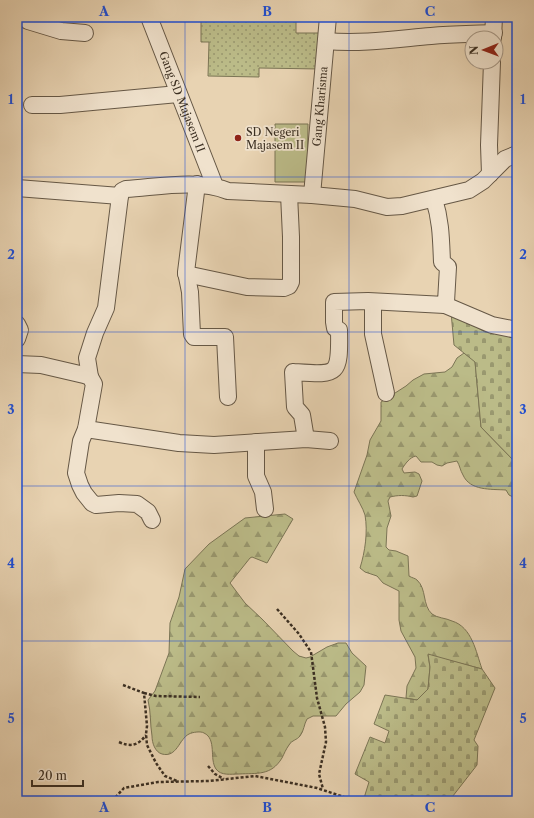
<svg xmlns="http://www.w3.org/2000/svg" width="534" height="818" font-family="'Libre Caslon Text',serif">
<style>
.grass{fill:url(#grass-dots);stroke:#7b7555}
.forest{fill:url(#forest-firs);stroke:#7b7555}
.cemetery{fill:url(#cemetery-stones);stroke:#7b7555}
.park{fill:#bb8;stroke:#7b7555}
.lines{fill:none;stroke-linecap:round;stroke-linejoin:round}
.minor-casing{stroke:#665846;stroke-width:18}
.path{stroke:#3b2f22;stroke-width:2.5;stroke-dasharray:3 2;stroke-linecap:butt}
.minor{stroke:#f0e2cd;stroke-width:16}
.grid{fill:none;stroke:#1d4ed8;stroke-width:1;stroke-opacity:0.55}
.poi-dot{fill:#8f2418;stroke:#f0e2cd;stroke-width:1.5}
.labels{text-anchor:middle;stroke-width:3.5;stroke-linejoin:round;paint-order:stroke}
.street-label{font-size:11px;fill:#3b2f22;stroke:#f0e2cd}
.poi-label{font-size:11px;fill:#3b2f22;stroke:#f0e2cd;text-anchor:start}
.neatline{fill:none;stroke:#1d4ed8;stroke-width:1.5}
.grid-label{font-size:13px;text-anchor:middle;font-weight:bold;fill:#1d4ed8}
</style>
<defs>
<pattern id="grass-dots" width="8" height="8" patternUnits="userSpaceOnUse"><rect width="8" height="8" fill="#bb8"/><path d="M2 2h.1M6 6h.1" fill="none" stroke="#99986f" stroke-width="1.8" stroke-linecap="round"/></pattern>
<pattern id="forest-firs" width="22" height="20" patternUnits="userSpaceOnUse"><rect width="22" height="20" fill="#bb8"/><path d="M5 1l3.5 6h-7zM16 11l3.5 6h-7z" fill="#99986f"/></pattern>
<pattern id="cemetery-stones" width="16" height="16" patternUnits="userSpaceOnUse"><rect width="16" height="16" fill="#bb8"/><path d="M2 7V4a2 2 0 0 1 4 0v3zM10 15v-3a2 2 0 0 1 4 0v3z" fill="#99986f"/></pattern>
</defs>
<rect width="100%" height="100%" fill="#e8d3b2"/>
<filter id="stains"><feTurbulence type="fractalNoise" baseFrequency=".005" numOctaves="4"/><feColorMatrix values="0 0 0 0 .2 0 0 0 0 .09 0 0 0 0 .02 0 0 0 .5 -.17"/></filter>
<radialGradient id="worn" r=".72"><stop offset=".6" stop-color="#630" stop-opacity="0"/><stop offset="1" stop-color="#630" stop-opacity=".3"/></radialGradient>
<path class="grass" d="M222 17H296V33H321L320 69 259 68V77L208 76 209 42H201V19H222Z"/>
<path class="forest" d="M464 353 475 361 481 427 517 464V497L515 498 509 495 506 490C491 489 470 491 463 475 460 470 460 466 457 461L447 463 442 466 437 465 432 462H421L416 456C410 457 405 464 402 469L404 473 415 472 419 474 422 481 417 496 413 497C405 495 398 495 390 497L388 501 391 516 387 528 386 547 389 550 396 551 408 556 409 576C412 578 415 578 417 580 427 589 422 605 432 614 437 618 446 618 452 621 472 627 476 652 482 669L428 655 430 667 428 689 417 700 406 698 407 686 416 668 415 657 401 631 399 620V591L383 583 377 576 365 572 360 568C365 552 368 532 365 515 363 508 357 499 354 492L367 455 370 440 381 421V402L406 386 413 380 424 374 445 372 452 367 457 358Z
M285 514 293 519 267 563 252 557 250 558 230 583 245 603 262 619 293 651 299 656 306 658 310 657 327 647 338 643H346L352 653 366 666 364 685 360 692 346 704 336 716H313L307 719C304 724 304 731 300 736 297 740 292 740 289 745 286 749 284 754 282 758 271 776 257 773 239 774 231 774 221 776 216 769 209 759 217 739 204 733 201 731 193 732 189 734 179 739 177 758 162 754 155 752 152 743 152 736 150 724 151 712 148 700L155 691 169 653 170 623 179 597 185 569 209 544 245 518Z"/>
<path class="cemetery" d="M451 312 485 332 517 333V464L481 427 475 362 454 345Z
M428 654 482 669 495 688 474 740 478 746 477 765 449 801H375L364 798 369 782 355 774 370 737 385 743 389 731 374 724 385 695 417 700 428 689 430 667Z"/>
<path class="park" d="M275 124H308L307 182H275Z"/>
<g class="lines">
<defs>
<g id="minor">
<path d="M25 17 28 21 61 31 85 33"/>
<path id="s1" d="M149 17 215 186"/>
<path d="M493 38 494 17"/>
<path d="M326 41C362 44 396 39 431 36 452 34 473 34 494 33"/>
<path d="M32 105H60L178 94"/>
<path d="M490 174 489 145 492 62"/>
<path d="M197 184 186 272 190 292 192 334 194 337H225L228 397"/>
<path d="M17 188 120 196"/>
<path id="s2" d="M312 195 328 17"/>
<path d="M186 274 247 287 284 288 289 286 291 282V237L289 194"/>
<path d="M373 302V334L386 393"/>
<path d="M445 305 492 325 517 330"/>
<path d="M17 324 20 330 17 339"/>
<path d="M17 364 41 365 84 375 90 377 94 384 86 429 81 441 76 473 80 485 84 493 92 503 96 505 119 503 137 504 148 512 152 520"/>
<path d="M90 377 87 358 95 333 106 308 120 196 122 191 126 189C159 187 197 179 228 191L312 195 355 199 387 207 402 206 469 190 483 181 505 159 517 154"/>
<path d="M86 429 179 443 214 445 306 439 330 441"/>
<path d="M306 439 302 415 295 407 293 372C338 375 340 377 339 330L335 328 334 322V302L368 301 445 305 446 302 448 267 442 262C441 239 441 221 434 199"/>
<path d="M256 442V476L263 492 265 509"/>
</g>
</defs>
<use href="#minor" class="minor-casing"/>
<path class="path" d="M17 382 19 385V397
M277 609 299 634 311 652 317 698 325 727 326 742 319 774 323 789
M123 685 144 693 147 726 146 734 147 745 156 763 165 776 177 781
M144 693 156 696 200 697
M119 742C130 747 138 746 146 735
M208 766 215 774 224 779
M112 801 124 788 158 782 209 781 255 776 317 788 356 801"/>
<use href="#minor" class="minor"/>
</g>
<path class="grid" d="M185 17V801M349 17V801M17 177H517M17 332H517M17 486H517M17 641H517"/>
<circle class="poi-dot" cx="238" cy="138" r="4"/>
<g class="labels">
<g class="street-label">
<text dy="4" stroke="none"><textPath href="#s1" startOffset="91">Gang SD Majasem II</textPath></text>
<text dy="4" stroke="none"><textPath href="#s2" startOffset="89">Gang Kharisma</textPath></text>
</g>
<g class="poi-label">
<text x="246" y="136">SD Negeri<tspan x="246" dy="13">Majasem II</tspan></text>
</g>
</g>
<rect width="534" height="818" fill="none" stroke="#e8d3b2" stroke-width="44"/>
<g transform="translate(484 50) rotate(269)"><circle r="19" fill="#f0e2cd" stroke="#a89a89"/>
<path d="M0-3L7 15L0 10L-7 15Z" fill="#8f2418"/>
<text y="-6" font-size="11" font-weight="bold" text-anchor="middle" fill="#3b2f22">N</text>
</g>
<path d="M32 780v6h51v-6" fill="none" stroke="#3b2f22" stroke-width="2"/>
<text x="38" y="780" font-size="12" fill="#3b2f22" stroke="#f0e2cd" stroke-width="3" paint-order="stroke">20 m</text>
<rect x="22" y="22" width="490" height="774" class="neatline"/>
<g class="grid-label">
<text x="104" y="16">A</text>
<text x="267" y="16">B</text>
<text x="430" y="16">C</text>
<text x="11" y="104">1</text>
<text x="523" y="104">1</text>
<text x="11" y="259">2</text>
<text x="523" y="259">2</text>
<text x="11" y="414">3</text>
<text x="523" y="414">3</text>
<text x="11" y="568">4</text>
<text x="523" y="568">4</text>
<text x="11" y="723">5</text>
<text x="523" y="723">5</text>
<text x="104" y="812">A</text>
<text x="267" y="812">B</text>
<text x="430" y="812">C</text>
</g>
<rect width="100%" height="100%" filter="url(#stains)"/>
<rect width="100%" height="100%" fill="url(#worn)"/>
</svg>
